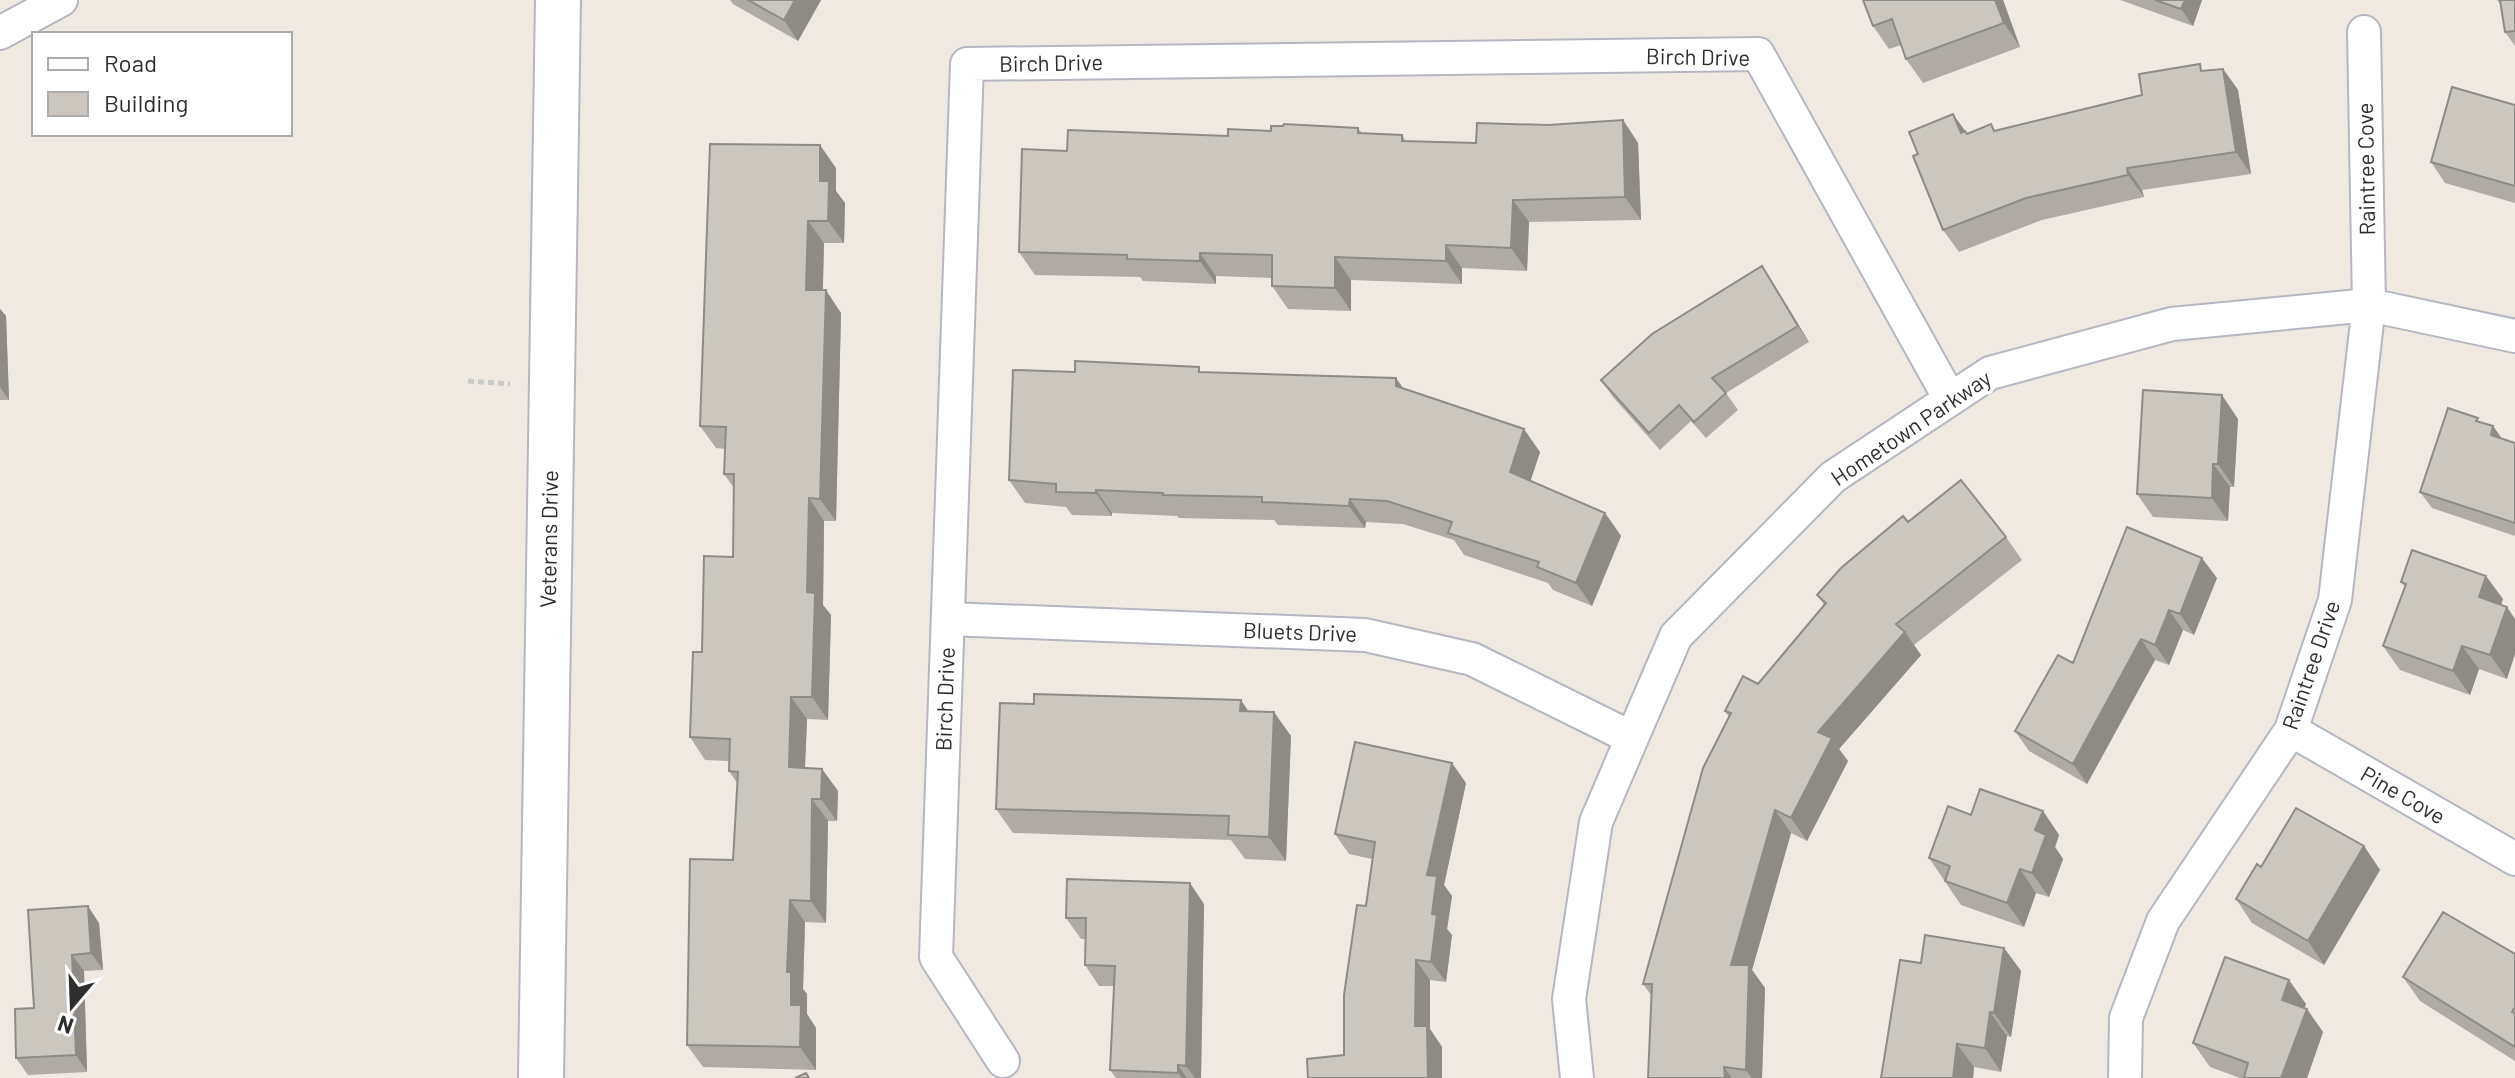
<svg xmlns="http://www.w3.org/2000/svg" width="2515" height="1078" font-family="Barlow,sans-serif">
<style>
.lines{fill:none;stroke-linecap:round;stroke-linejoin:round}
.minor-casing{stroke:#b4b7c1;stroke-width:36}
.secondary-casing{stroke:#b4b7c1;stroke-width:48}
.path{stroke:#c9c9c9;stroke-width:5;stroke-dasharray:6 4;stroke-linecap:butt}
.minor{stroke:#fff;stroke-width:32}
.secondary{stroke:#fff;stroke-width:44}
.wall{fill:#afaba4}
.shaded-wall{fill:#8e8b86}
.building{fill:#cbc7bf;stroke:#8e8b86;stroke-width:2}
.labels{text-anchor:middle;stroke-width:7;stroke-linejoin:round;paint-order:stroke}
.street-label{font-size:22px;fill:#2e2e2e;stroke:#fff}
</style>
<rect width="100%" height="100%" fill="#efe9e1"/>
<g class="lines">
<defs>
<path id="minor" d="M0 33 61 0
M948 619 1365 635 1472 659 1632 738
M2291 730 2515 859
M1003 1061 936 957 967 64 1758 54 1950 399
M1577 1078 1569 999 1596 822 1632 738 1676 636 1833 477 1990 373 2172 324 2369 305 2515 336
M2125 1078 2126 1018 2163 921 2291 730 2335 600 2369 305 2364 32"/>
<path id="secondary" d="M541 1078 558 0"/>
</defs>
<use href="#minor" class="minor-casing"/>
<use href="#secondary" class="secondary-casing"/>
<path class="path" d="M468 381 510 384"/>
<use href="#minor" class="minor"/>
<use href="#secondary" class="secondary"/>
</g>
<path class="wall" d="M730 0H821L798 41 733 4Z
M1863 0H2003L2020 47 1923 83 1906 59 1901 45 1889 49 1873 26Z
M2120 0H2202L2193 26Z
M2497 0H2515V46L2505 32 2500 4Z
M2223 69 2238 90 2251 174 2142 190 2144 197 2042 220 1959 252 1943 230 1968 134 1995 131 2142 95 2205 70Z
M2515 105V203L2445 183 2431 162Z
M1623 120 1638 143 1641 220 1529 222 1527 271 1462 268V284L1351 280V311L1288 309 1272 286V278L1216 276V284L1143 281 1140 277 1035 275 1019 252 1067 151 1271 131 1358 128 1362 133 1402 135 1406 141 1476 143 1548 125Z
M836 168V191L845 203 844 243H824L823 290 841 313 836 521H824L823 605 831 615 828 720 807 719 805 768 822 769 838 791 837 821H828L826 923 805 922 803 989 807 994V1014L816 1028V1070L703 1067 687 1045 733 860 737 783 729 771V761L705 760 690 737 702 652 733 557 734 488 724 474 725 449 716 448 700 426Z
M1762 266 1773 283 1809 342 1726 393 1738 410 1706 438 1691 421 1660 450 1613 397 1601 380Z
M0 309 6 316 9 400H0Z
M1075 372H1202L1404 389 1540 452 1530 481 1605 513 1621 536 1592 606 1553 590 1548 583 1464 555 1454 540 1403 524 1366 522 1365 528 1278 525 1274 520 1179 518 1177 516 1112 513V516L1072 515 1066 507 1025 503 1009 480Z
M2238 419 2234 487H2230L2228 521 2153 517 2137 494Z
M2481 422 2493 426 2501 438 2515 443V536L2432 508 2420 492Z
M1908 522 2006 537 2022 560 1914 645 1921 655 1839 749 1848 761 1807 841 1791 833 1752 970 1765 988 1762 1078H1648L1651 995 1643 984 1729 717 1725 711 1758 684 1825 606 1817 595Z
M2217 578 2194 635 2183 630 2169 665 2155 660 2087 784 2029 751 2015 731 2073 663Z
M2401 582 2503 599 2501 605 2507 679 2479 669 2470 695 2400 670 2383 646 2405 587Z
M1248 711 1291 736 1286 861 1245 859 1231 840 1013 833 996 809Z
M1466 783 1444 885 1452 896 1447 929 1452 935 1446 982 1430 980V1029L1442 1047 1344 1055 1372 859 1349 854 1335 834Z
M2043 811 2059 835 2055 847 2063 859 2049 897 2036 893 2024 927 1961 905 1929 858 1971 815Z
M2364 846 2380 870 2324 965 2252 923 2236 899 2261 867Z
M1204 904 1201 1078H1116L1110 1070 1114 986H1099L1085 965 1086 939H1081L1066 918Z
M28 910 99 923 103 970 84 971 87 1072 28 1075 16 1058 34 1008Z
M2004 948 2021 971 2011 1037 2007 1036 2001 1072 1974 1067 1973 1078 1921 963Z
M2515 954V1061L2420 1001 2403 977Z
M2306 1004 2304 1008 2323 1032 2307 1078H2240L2210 1067 2193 1043Z"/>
<path class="shaded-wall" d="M795 0H821L798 41 784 20Z
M1995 0H2003L2020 47 2004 23Z
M2185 0H2202L2193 26 2181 9Z
M2223 69 2238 90 2251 174 2236 152Z
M1953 114 1981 153 1961 133Z
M1623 120 1638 143 1641 220 1625 197Z
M820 145 836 168V191L845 203 844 243 828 221 820 181Z
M2127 168 2142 190 2144 197 2128 175Z
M1513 200 1529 222 1527 271 1511 248Z
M808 221 824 243 822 312 806 290Z
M1446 245 1462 268V284L1446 261Z
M1200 253 1216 276V284L1200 261Z
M1335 257 1351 280V311L1335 288Z
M1762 266 1773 283 1809 342 1798 326Z
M826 290 841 313 836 521 820 499Z
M0 309 6 316 9 400 0 387Z
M1396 378 1412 401 1396 386Z
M2222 395 2238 419 2234 487 2218 464Z
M2493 426 2505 443 2491 435Z
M1524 429 1540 452 1526 495 1510 472Z
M2213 464 2230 487 2228 521 2212 498Z
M1096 490 1112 513V516L1096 493Z
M809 498 824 521 823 605 831 615 828 720 812 697 807 592Z
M1350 499 1366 522 1365 528 1349 506Z
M1605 513 1621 536 1592 606 1576 583Z
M2202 558 2217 578 2194 635 2180 614Z
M2486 576 2503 599 2495 621 2479 597Z
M2507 607 2515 619V654L2507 679 2490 655Z
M2169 610 2183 630 2169 665 2155 645Z
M1905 632 1921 655 1839 749 1848 761 1807 841 1791 818 1818 732Z
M2141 639 2155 660 2087 784 2073 764Z
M2462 646 2479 669 2470 695 2453 671Z
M791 697 807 719 804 789 789 767Z
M1241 700 1257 724 1240 711Z
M1274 712 1291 736 1286 861 1269 837Z
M1452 763 1466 783 1444 885 1452 896 1447 929 1452 935 1446 982 1431 962 1432 914 1427 875Z
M822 769 838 791 837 821 821 799Z
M812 799 828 821 826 923 811 901Z
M1775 810 1791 833 1752 970 1765 988 1762 1078H1752L1746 1070 1731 965Z
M2043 811 2059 835 2055 847 2063 859 2049 897 2032 873 2035 830Z
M2364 846 2380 870 2324 965 2308 941Z
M2020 869 2036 893 2024 927 2007 903Z
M1190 883 1204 904 1201 1078H1195L1186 1066Z
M790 900 805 922 803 989 807 994V1014L816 1028V1070L800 1047 791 1005 787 972Z
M88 906 99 923 103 970 91 953Z
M2004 948 2021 971 2011 1037 1994 1013Z
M72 955 84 971 87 1072 76 1055Z
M1416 960 1430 980V1029L1442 1047V1078H1428L1415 1026Z
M2289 980 2306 1004 2299 1023 2282 1000Z
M2307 1009 2323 1032 2307 1078H2281Z
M1990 1012 2007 1036 2001 1072 1985 1048Z
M1957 1044 1974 1067 1973 1078H1953Z
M1178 1065 1187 1078H1182L1178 1073Z
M1724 1067 1732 1078H1725Z"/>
<path class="building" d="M748 0H795L784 20Z
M1863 0H1995L2004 23 1906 59 1892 19 1873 26Z
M2155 0H2185L2181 9Z
M2500 0H2515V31L2505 32Z
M2200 64 2201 71 2223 69 2236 152 2127 168 2128 175 2026 198 1943 230 1913 156 1918 154 1909 132 1953 114 1961 133 1965 131 1967 134 1991 124 1994 131 2142 95 2139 74Z
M2452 87 2515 105V186L2431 162Z
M1623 120 1625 197 1513 200 1511 248 1446 245V261L1335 257V288L1272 286V255L1200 253V261L1127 259V255L1019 252 1022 149 1067 151 1068 130 1228 136V129L1271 131V126H1283L1284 124 1358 128V133L1402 135V141L1476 143 1477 123 1548 125Z
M710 144 820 145V181H829L828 221H808L806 290H826L820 499 809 498 807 592 815 593 812 697H791L789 767 822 769 821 799H812L811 901 790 900 787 972H791V1005H801L800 1047 687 1045 690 859 733 860 738 772 729 771 730 739 690 737 693 652H702L704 556 733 557 734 474H724L726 427 700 426Z
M1762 266 1798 326 1712 378 1726 393 1694 422 1679 405 1649 433 1601 380 1652 334Z
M1075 361 1199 367V372L1396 378V386L1524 429 1510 472 1605 513 1576 583 1537 567 1539 562 1448 533 1452 522 1387 501 1350 499 1349 506 1262 502V497L1163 495V493L1096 490V493L1056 492V484L1009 480 1013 370 1075 372Z
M2143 390 2222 395 2218 464H2213L2212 498 2137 494Z
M2448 408 2478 418 2476 421 2493 426 2491 435 2515 443V523L2420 492Z
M1961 480 2006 537 1896 624 1905 632 1818 732 1832 738 1791 818 1775 810 1731 965H1749L1746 1070 1724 1067 1725 1078H1648L1652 984H1643L1703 768 1731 713 1725 711 1743 676 1758 684 1826 603 1817 595 1841 568 1903 516 1908 522Z
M2127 527 2202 558 2180 614 2169 610 2155 645 2141 639 2073 764 2015 731 2058 655 2073 663Z
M2412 550 2486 576 2479 597 2507 607 2490 655 2462 646 2453 671 2383 646 2406 584 2401 582Z
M1034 694 1241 700 1240 711 1274 712 1269 837 1228 835 1229 816 996 809 1000 703 1034 704Z
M1355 742 1452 763 1427 875 1437 876 1432 914 1437 915 1431 962 1416 960 1415 1026H1427L1428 1078H1308L1307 1059 1344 1055V995L1357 905 1366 906 1375 842 1335 834Z
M1980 789 2043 811 2035 830 2046 835 2032 873 2020 869 2007 903 1945 881 1950 866 1929 858 1948 806 1971 815Z
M2296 808 2364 846 2308 941 2236 899 2257 864 2261 867Z
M1067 879 1190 883 1186 1066 1178 1065V1073L1110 1070 1115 966 1085 965 1086 918H1066Z
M88 906 91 953 72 955 76 1055 16 1058 15 1009 34 1008 28 910Z
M2443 912 2515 954V1007L2512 1012 2515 1014V1047L2403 977Z
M1925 935 2004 948 1994 1013 1990 1012 1985 1048 1957 1044 1953 1078H1881L1900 960 1921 963Z
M2225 957 2289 980 2282 1000 2307 1009 2281 1078H2244L2248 1063 2193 1043Z
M806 1073 809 1078H795Z"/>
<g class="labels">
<g class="street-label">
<text transform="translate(1698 57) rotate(1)" y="8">Birch Drive</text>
<text transform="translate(1051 63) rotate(-1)" y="8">Birch Drive</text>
<text transform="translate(2366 169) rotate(-91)" y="8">Raintree Cove</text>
<text transform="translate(1911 428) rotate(-34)" y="8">Hometown Parkway</text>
<text transform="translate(549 539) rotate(-89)" y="8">Veterans Drive</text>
<text transform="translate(1300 632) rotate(2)" y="8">Bluets Drive</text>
<text transform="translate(2311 665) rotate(-71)" y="8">Raintree Drive</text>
<text transform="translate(945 699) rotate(-88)" y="8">Birch Drive</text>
<text transform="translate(2403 795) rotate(30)" y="8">Pine Cove</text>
</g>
</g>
<rect x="32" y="32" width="260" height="104" fill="#ffffff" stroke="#ababab" stroke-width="2"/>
<rect x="48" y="58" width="40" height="12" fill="#ffffff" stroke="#ababab" stroke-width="2"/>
<text x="104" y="72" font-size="24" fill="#2e2e2e">Road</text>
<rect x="48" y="92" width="40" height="24" fill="#cbc7bf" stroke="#ababab" stroke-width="2"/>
<text x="104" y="112" font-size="24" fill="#2e2e2e">Building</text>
<g transform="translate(72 1006) rotate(199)" stroke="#ffffff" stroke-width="6" paint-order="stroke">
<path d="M0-6L14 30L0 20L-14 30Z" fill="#2e2e2e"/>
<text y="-12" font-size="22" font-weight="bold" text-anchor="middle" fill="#2e2e2e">N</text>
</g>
</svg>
